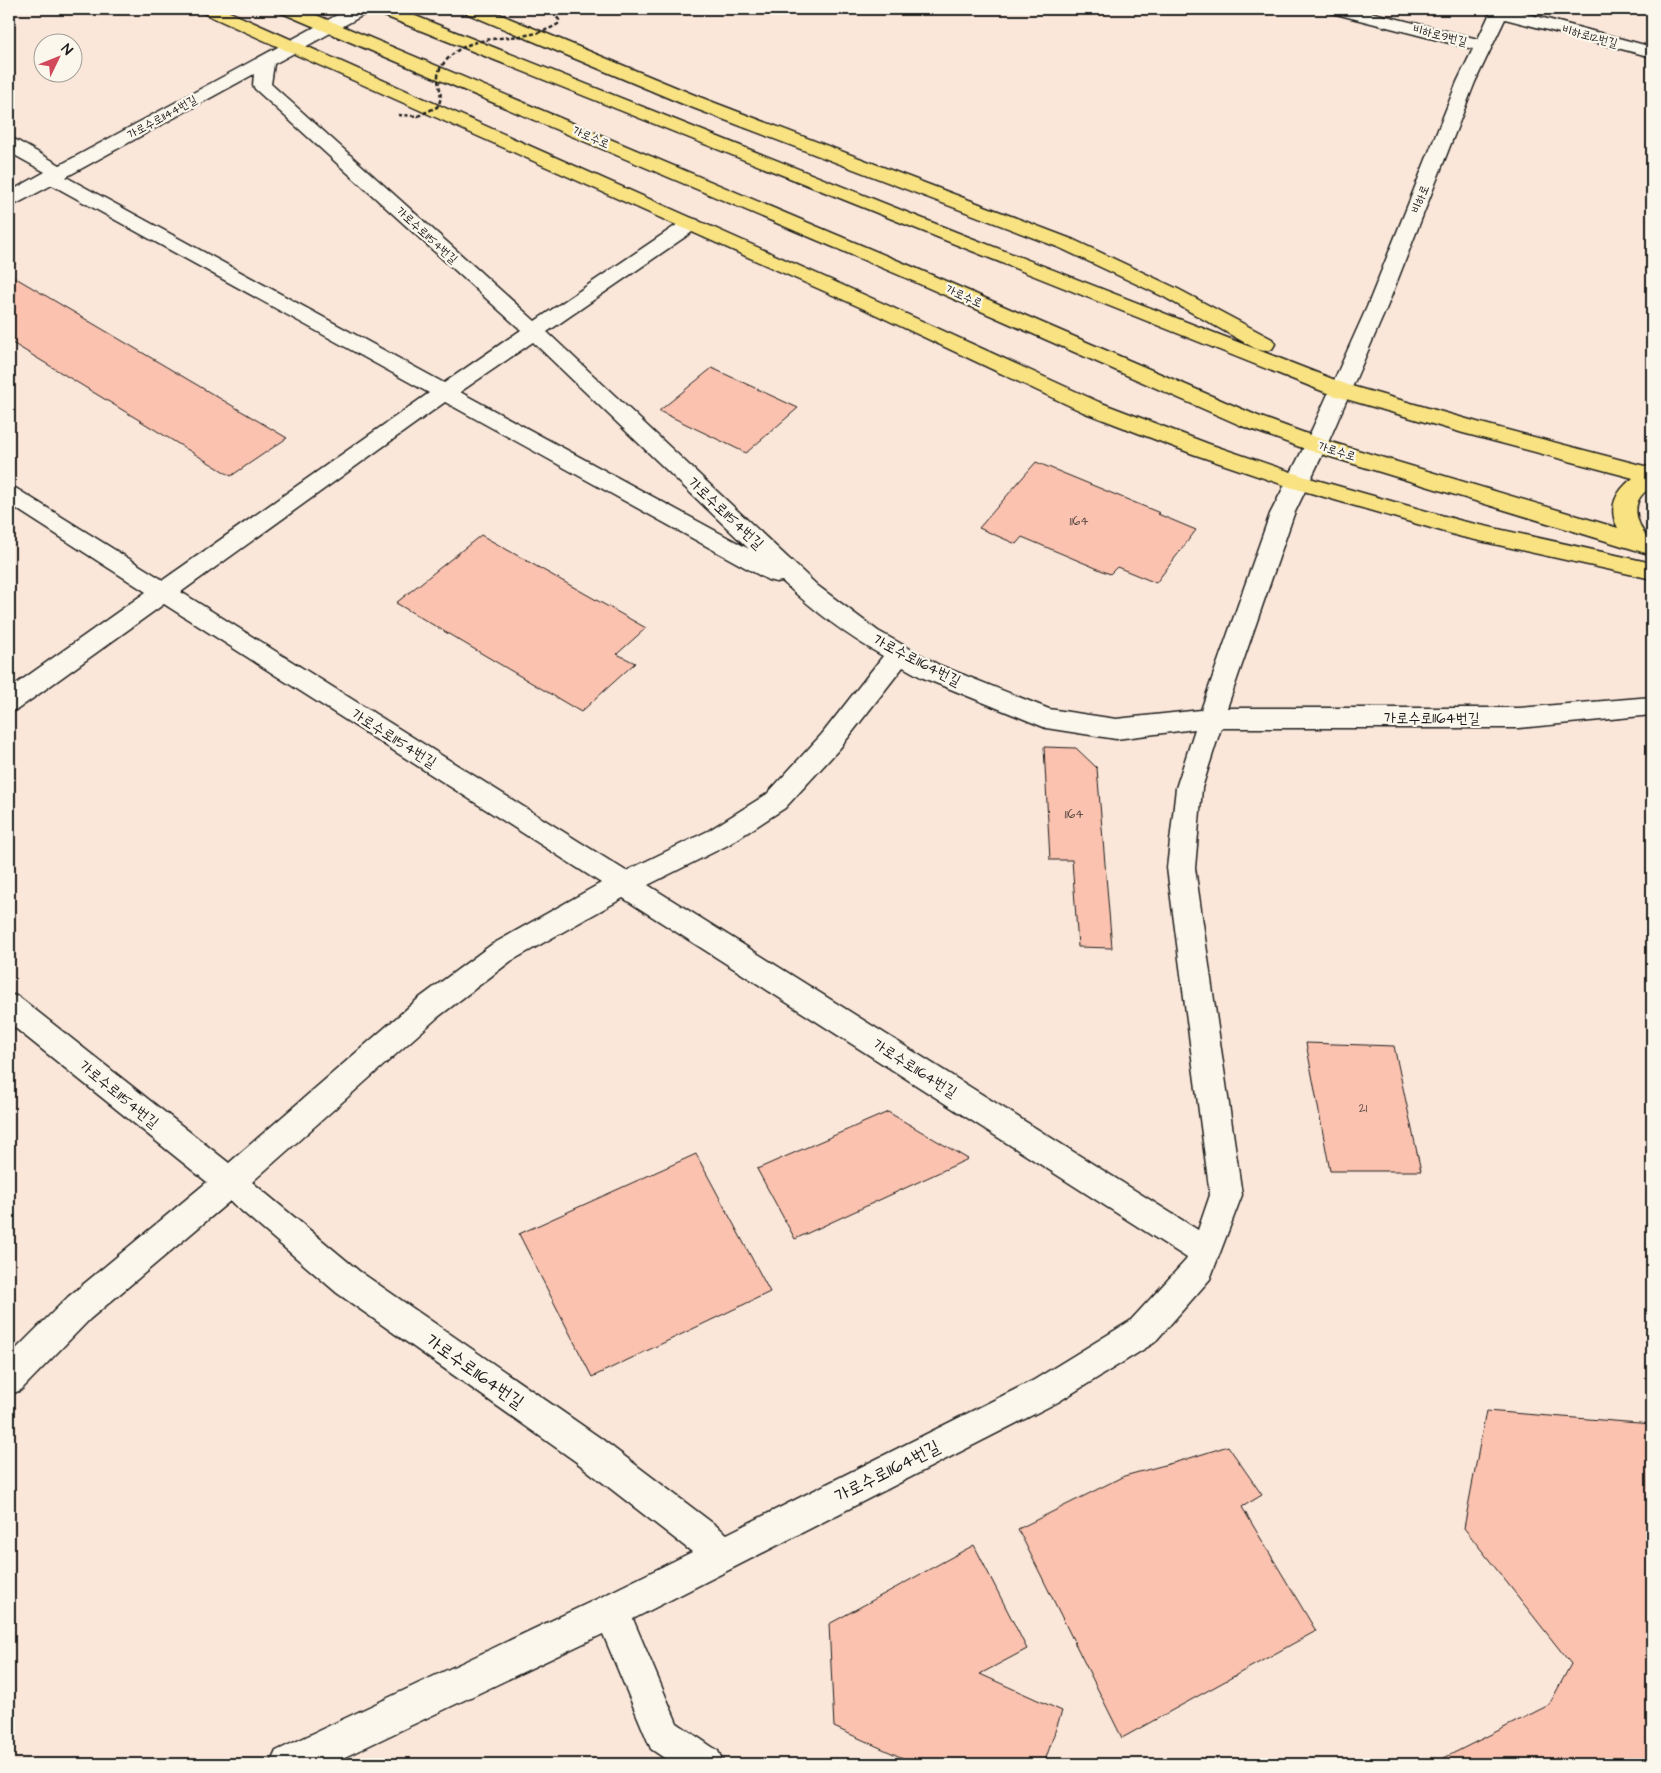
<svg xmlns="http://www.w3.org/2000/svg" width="1661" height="1773" font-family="'Architects Daughter','Poor Story',sans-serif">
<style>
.building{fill:#fac2af;stroke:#1c1c1c}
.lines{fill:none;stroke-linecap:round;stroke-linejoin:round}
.minor-casing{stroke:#1c1c1c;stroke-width:3}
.major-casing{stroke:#1c1c1c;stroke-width:3}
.minor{fill:#fbf7ec;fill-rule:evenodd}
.major{fill:#f8e281;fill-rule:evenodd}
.path-bridge{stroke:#1c1c1c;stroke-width:2.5;stroke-dasharray:4 2.5;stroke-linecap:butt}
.labels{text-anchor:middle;stroke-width:4.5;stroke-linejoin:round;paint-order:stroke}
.far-street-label{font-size:12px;fill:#1c1c1c;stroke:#fbf7ec}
.number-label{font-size:12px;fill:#544641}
.street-label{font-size:15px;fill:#1c1c1c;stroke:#fbf7ec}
.near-street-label{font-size:18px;fill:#1c1c1c;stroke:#fbf7ec}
</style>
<rect width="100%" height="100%" fill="#fbe7da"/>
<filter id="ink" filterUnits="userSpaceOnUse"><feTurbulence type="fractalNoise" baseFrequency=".02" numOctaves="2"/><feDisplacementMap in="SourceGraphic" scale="10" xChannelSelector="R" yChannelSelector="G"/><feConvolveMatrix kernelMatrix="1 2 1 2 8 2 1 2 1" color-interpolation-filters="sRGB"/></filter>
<g filter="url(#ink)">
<path class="building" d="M9 274 287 438 231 476 9 341Z
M712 368 798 408 746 453 659 411Z
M1036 462 1160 513 1158 514 1196 530 1156 583 1117 567 1110 574 1022 537 1016 544 979 528Z
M481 535 646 628 617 654 635 663 581 712 396 603Z
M1044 747 1076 748 1097 768 1112 948 1078 947 1072 860H1050Z
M1306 1043 1394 1046 1421 1171H1330Z
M888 1112 968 1159 795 1239 757 1169Z
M696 1154 770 1292 592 1377 519 1234Z
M1486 1411 1652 1424V1764H1432L1549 1705 1571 1664 1464 1528Z
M1228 1446 1262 1495 1242 1507 1316 1631 1122 1738 1018 1529 1124 1476 1187 1459Z
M974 1545 1027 1649 980 1674 1062 1711 1044 1764H916L834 1727 829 1624Z"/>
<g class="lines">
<defs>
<path id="minor" d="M348 9H370L367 13 274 64 271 84 535 321 684 220 691 218 698 220 701 224 698 228 547 332 818 586 878 631 939 665 1049 709 1116 719 1201 710 1270 514 1305 445 1367 307 1457 82 1473 49 1332 13 1329 9H1358L1478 39 1492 9H1510L1652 47V57L1505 19 1475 82 1387 307 1327 445 1294 514 1227 708H1519L1652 697V715L1519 728H1221L1202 788 1195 868 1242 1195 1210 1279 1154 1343 1058 1402 633 1619 677 1723 718 1751 724 1764H673L651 1749 603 1634 330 1764H270L276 1751 599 1598 692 1552 575 1461 337 1293 230 1201 90 1319 21 1390 9 1395V1356L68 1297 207 1182 9 1023V994L19 997 229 1163 418 999 491 945 601 883 164 604 18 709 9 711V689L146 592 9 504V486L17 489 163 580 429 393 52 185 16 204 9 206V192L45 172 9 152V138L16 140 60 165ZM254 74 253 85 255 89 521 330 444 383 66 177ZM533 342 749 549 460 392ZM445 402 768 580 776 582 782 581C813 610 847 636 883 656L822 734 767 794 708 831 626 871 181 592ZM903 667 921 677 1046 728 1116 739 1195 729 1176 788 1167 868 1210 1195 1198 1230 648 885 728 845 785 808 840 748ZM623 898 1187 1258 1186 1260 1130 1321 1034 1380 727 1534 599 1437 359 1271 252 1182 438 1017 511 961Z"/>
<path id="major" d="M200 9H223L878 301 1099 402 1209 444 1306 477 1462 521 1652 563V579L1462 537 1290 487 1193 454 1083 412 864 309 203 13Z
M279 9H302L913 267 1258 416 1324 440 1618 528C1607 508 1616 491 1633 478L1463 433 1332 395 377 13 374 9H398L961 234 1348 385 1477 422 1652 468V487C1630 499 1634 519 1647 537L1652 539V555L1308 450 1242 426 899 275 282 13Z
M463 9H487L697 96 1074 240 1178 289 1272 339 1275 344 1272 349 1264 351 1256 349 1164 297 1060 248 683 104 466 13Z"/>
</defs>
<use href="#minor" class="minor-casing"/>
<use href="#major" class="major-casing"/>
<use href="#minor" class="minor"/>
<use href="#major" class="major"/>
<path class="path-bridge" d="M398 115 418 116 437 107C447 93 432 81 441 67 471 24 520 48 558 24L559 20 556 16"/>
</g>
</g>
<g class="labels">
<g class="far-street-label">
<text transform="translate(1440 35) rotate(14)" y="4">비하로9번길</text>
<text transform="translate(1590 36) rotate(15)" y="4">비하로12번길</text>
<text transform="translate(162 117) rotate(-29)" y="4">가로수로1144번길</text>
<text transform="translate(591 137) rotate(23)" y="4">가로수로</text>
<text transform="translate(1420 199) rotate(-68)" y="4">비하로</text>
<text transform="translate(427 235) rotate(42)" y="4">가로수로1154번길</text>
<text transform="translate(964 296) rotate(24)" y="4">가로수로</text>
<text transform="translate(1337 451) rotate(17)" y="4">가로수로</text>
</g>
<g class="number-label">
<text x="1079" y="525">1164</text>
<text x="1074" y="818">1164</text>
<text x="1363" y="1112">21</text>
</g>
<g class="street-label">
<text transform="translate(726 513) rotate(43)" y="5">가로수로1154번길</text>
<text transform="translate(917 660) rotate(27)" y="5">가로수로1164번길</text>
<text x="1432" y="723">가로수로1164번길</text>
<text transform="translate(394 738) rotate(32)" y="5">가로수로1154번길</text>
<text transform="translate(915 1068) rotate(32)" y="5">가로수로1164번길</text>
<text transform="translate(119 1094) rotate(39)" y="5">가로수로1154번길</text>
</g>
<g class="near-street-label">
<text transform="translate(475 1371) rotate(35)" y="6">가로수로1164번길</text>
<text transform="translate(887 1471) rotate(-27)" y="6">가로수로1164번길</text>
</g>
</g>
<rect width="1661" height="1773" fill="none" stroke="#fbf7ec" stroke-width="30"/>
<rect x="15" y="15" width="1631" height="1743" fill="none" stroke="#1c1c1c" stroke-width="2" filter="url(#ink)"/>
<g transform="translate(58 58) rotate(47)"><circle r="24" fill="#fbf7ec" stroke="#a29f99"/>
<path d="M0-4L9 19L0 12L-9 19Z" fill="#d1495b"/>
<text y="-8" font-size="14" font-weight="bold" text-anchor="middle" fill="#1c1c1c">N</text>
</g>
</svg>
